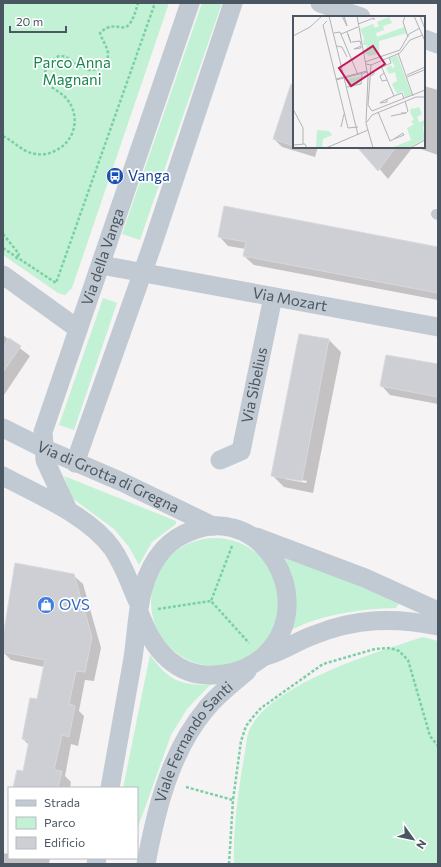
<svg xmlns="http://www.w3.org/2000/svg" width="441" height="867" font-family="Commissioner,sans-serif">
<style>
.green{fill:#c3f1d5}
.shadow{fill:#0003;fill-rule:evenodd}
.building{fill:#cdcfd5;stroke:#d7d9de}
.lines{fill:none;stroke-linecap:round;stroke-linejoin:round}
.path{stroke:#7ad0a6;stroke-width:2.5;stroke-dasharray:3 2;stroke-linecap:butt}
.lane{stroke:#c1cad2;stroke-width:10}
.street{stroke:#c1cad2;stroke-width:19}
.labels{text-anchor:middle;stroke-width:3.5;stroke-linejoin:round;paint-order:stroke}
.park-label{font-size:15px;fill:#17864f;stroke:#fff}
.transit-label{font-size:15px;fill:#164399;stroke:#fff;text-anchor:start}
.street-label{font-size:15px;fill:#4a5661;stroke:#fff}
.shop-label{font-size:15px;fill:#366cbe;stroke:#fff;text-anchor:start}
.inset-road{fill:none;stroke:#b1b4b9;stroke-width:1}
.view{fill:#c2185b;fill-opacity:0.15;stroke:#c2185b;stroke-width:2}
.inset-edge{fill:none;stroke:#4a5661;stroke-width:2}
</style>
<rect width="100%" height="100%" fill="#f5f3f3"/>
<path class="green" d="M3 3H169L72 288 65 295 58 293 3 255Z
M202 3H222L140 240 122 234Z
M103 298 117 303 74 430 59 425Z
M64 476 176 521V524L152 542 139 565 129 547 114 529 72 498Z
M151 602a64 64 0 1 1 128 0a64 64 0 1 1-128 0Z
M281 553 391 598 399 603 396 608C360 609 323 614 291 630 297 598 298 581 281 553Z
M423 637 438 641V864H234C233 829 238 792 244 758 246 749 246 739 249 731 269 684 377 652 423 637Z
M150 655C169 680 178 685 210 685L187 709 171 735 137 830V788H123Z"/>
<path class="shadow" d="M294 77V147H318L315 157 282 147 274 139Z
M424 86 438 90V155L415 147H424Z
M361 147H413L388 179Z
M219 236 438 248V300L254 265 244 256 246 249 228 246Z
M3 335 30 356 4 395 3 394Z
M329 340 341 352 313 493 284 487 272 475ZM285 477 307 481 306 483 285 479Z
M438 366V404L390 395 381 385Z
M73 575 83 584 101 648 94 681 85 680 79 711 84 716 78 746 71 744 65 776 71 782 70 788H14L24 772 29 745 23 739 38 700 44 667 11 660 3 652V643Z
M3 853 9 854V858H50L49 864H3Z"/>
<path class="building" d="M291 84H294V146L273 139Z
M357 147H396L378 171Z
M224 206 438 247V293L243 256 246 242 218 237Z
M299 334 329 339 302 481 271 476Z
M9 338 21 346 3 372V347Z
M386 355 438 364V397L380 386Z
M15 563 74 574 92 637 85 672 76 671 69 704 75 706 69 737 62 735 54 770 62 771 58 788H13L17 770 23 771 29 741 22 739 30 698 37 699 45 660 3 652V637Z"/>
<g class="lines">
<path class="path" d="M3 136C13 141 21 150 31 153 38 155 46 155 52 152 75 144 82 116 66 98 61 92 52 89 47 83 44 77 44 71 48 66 63 44 71 64 85 69 96 73 109 65 108 53 107 46 102 40 100 33 120 14 126 47 138 3
M3 234 19 254 16 259
M3 248 56 283 155 3
M232 546 211 601 249 643
M158 609 211 601
M186 787 233 800
M229 864 233 800 241 741 246 726 253 717 261 708 323 664 375 649 390 648 399 651 408 660 430 736 438 746"/>
<path class="lane" d="M436 214 438 215"/>
<g class="street">
<path d="M320 3 361 17"/>
<path d="M424 39 438 44"/>
<path id="s1" d="M101 265 438 327"/>
<path d="M3 275 78 329"/>
<path id="s2" d="M3 428 43 448 122 482 213 526"/>
<path id="s3" d="M220 460 241 451 273 297"/>
<path d="M75 463 152 246 233 3"/>
<path d="M3 476C38 495 88 515 112 548 124 565 130 585 139 604"/>
<path id="s4" d="M68 510 45 460 43 432 190 3"/>
<path d="M256 537 365 578 438 611"/>
<path d="M266 656C283 651 297 641 314 635 356 618 394 617 438 626"/>
<path d="M110 788C117 747 125 705 132 664 139 625 135 582 163 550 179 532 209 521 233 528 252 533 265 545 275 561 306 613 275 673 214 675 198 676 182 671 169 660 154 647 146 630 139 612"/>
<path d="M96 864 97 858"/>
<path id="s5" d="M146 864C156 810 170 752 206 709 218 694 233 683 247 671"/>
</g>
</g>
<defs>
<symbol id="bus-disc" viewBox="-11 -11 22 22"><circle r="9.5" fill="#1a4fb4" stroke="#fff"/><path d="M-5-6H5V4H4V6H2V4H-2V6H-4V4H-5ZM-3.5-4V0h7V-4ZM-3.5 1.2v1.5H-2V1.2ZM2 1.2v1.5H3.5V1.2Z" fill="#fff"/></symbol>
<symbol id="shop-disc" viewBox="-11 -11 22 22"><circle r="9.5" fill="#3f7fe0" stroke="#fff"/><path d="M-5-2.5h2.3a2.7 3.5 0 0 1 5.4 0H5L5.5 6h-11ZM-1.5-2.5h3a1.5 2.3 0 0 0-3 0Z" fill="#fff"/></symbol>
</defs>
<g fill-rule="evenodd">
<use href="#bus-disc" x="105" y="166" width="20" height="20"/>
<use href="#shop-disc" x="36" y="595" width="20" height="20"/>
</g>
<g class="labels">
<g class="park-label">
<text x="72" y="68">Parco Anna<tspan x="72" dy="17">Magnani</tspan></text>
</g>
<g class="transit-label">
<text x="128" y="181">Vanga</text>
</g>
<g class="street-label">
<text dy="5" stroke="none"><textPath href="#s4" startOffset="268">Via della Vanga</textPath></text>
<text dy="5" stroke="none"><textPath href="#s1" startOffset="192">Via Mozart</textPath></text>
<text dy="5" stroke="none"><textPath href="#s3" startOffset="90">Via Sibelius</textPath></text>
<text dy="5" stroke="none"><textPath href="#s2" startOffset="116">Via di Grotta di Gregna</textPath></text>
<text dy="5" stroke="none"><textPath href="#s5" startOffset="133">Viale Fernando Santi</textPath></text>
</g>
<g class="shop-label">
<text x="59" y="610">OVS</text>
</g>
</g>
<g transform="translate(293 16)">
<rect width="132" height="132" fill="#f5f3f3"/>
<path d="M96 1 99 7 90 10 91 14 83 17 84 21 111 11 114 17 86 25V38L76 40 72 37 74 29H70L71 22 67 13 80 8 82 12 86 10 84 6ZM104 39 119 79 112 82 110 75 104 78 99 68 104 65 102 56 96 58 93 52 98 49 99 52 102 51 97 42ZM68 60 67 68 56 70 53 63ZM119 91 120 93 126 91 129 98 124 101 126 106 132 104 130 112 132 123 115 132H98L118 124 114 112 122 108H120L118 105 121 104 117 96ZM24 114 36 115 39 119 30 123 29 131H23Z" fill="#c3f1d5"/>
<path class="inset-road" d="M36 0 65 119M49 0 54 10 51 0M64 0 75 61 73 107 80 132M112 0 110 6 115 21M121 0 132 25M127 0 132 13M34 5 30 9 55 112 65 111M65 8 81 2V4M54 16 58 27 55 18M41 17 47 16 65 59M48 18 65 11M0 20 17 11 29 0M59 26 67 25 68 29M43 30 49 31 54 41M68 30V32L61 33ZM105 37 120 80M72 46 107 34 116 18 127 12M73 48 78 49 107 37 117 24 130 19M78 49 75 89 79 95M89 52 101 80M91 57 87 60 89 65 94 64M114 59 132 51M77 60 81 58V55L98 47 96 41M114 61 131 54M43 63 74 55M43 64 75 56M54 71 68 68 69 58M94 83V86L87 87 88 86 101 80 109 77 111 83M112 85 115 95 113 97M0 93 10 112V128M79 95 132 74M85 96 97 125 101 123 111 119 110 117 101 123M98 100 113 97H108M74 106 79 99 123 81H132M48 111 51 98M0 129 12 128 14 132M33 132 75 114M117 132 132 124"/>
<path class="view" d="M80 30 92 48 58 70 46 52Z"/>
<rect width="132" height="132" class="inset-edge"/>
</g>
<rect width="441" height="867" fill="none" stroke="#4a5661" stroke-width="8"/>
<rect x="8" y="787" width="130" height="72" fill="#ffffff" stroke="#b7bbc0"/>
<rect x="16" y="800" width="20" height="6" fill="#c1cad2" stroke="#b7bbc0"/>
<text x="44" y="807" font-size="12" fill="#4a5661">Strada</text>
<rect x="16" y="817" width="20" height="12" fill="#c3f1d5" stroke="#b7bbc0"/>
<text x="44" y="827" font-size="12" fill="#4a5661">Parco</text>
<rect x="16" y="837" width="20" height="12" fill="#cdcfd5" stroke="#b7bbc0"/>
<text x="44" y="847" font-size="12" fill="#4a5661">Edificio</text>
<g transform="translate(413 839) rotate(123)" stroke="#ffffff" stroke-width="3" paint-order="stroke">
<path d="M0-3L7 15L0 10L-7 15Z" fill="#4a5661"/>
<text y="-6" font-size="11" font-weight="bold" text-anchor="middle" fill="#4a5661">N</text>
</g>
<path d="M10 26v6h56v-6" fill="none" stroke="#4a5661" stroke-width="2"/>
<text x="16" y="26" font-size="12" fill="#4a5661" stroke="#ffffff" stroke-width="3" paint-order="stroke">20 m</text>
</svg>
